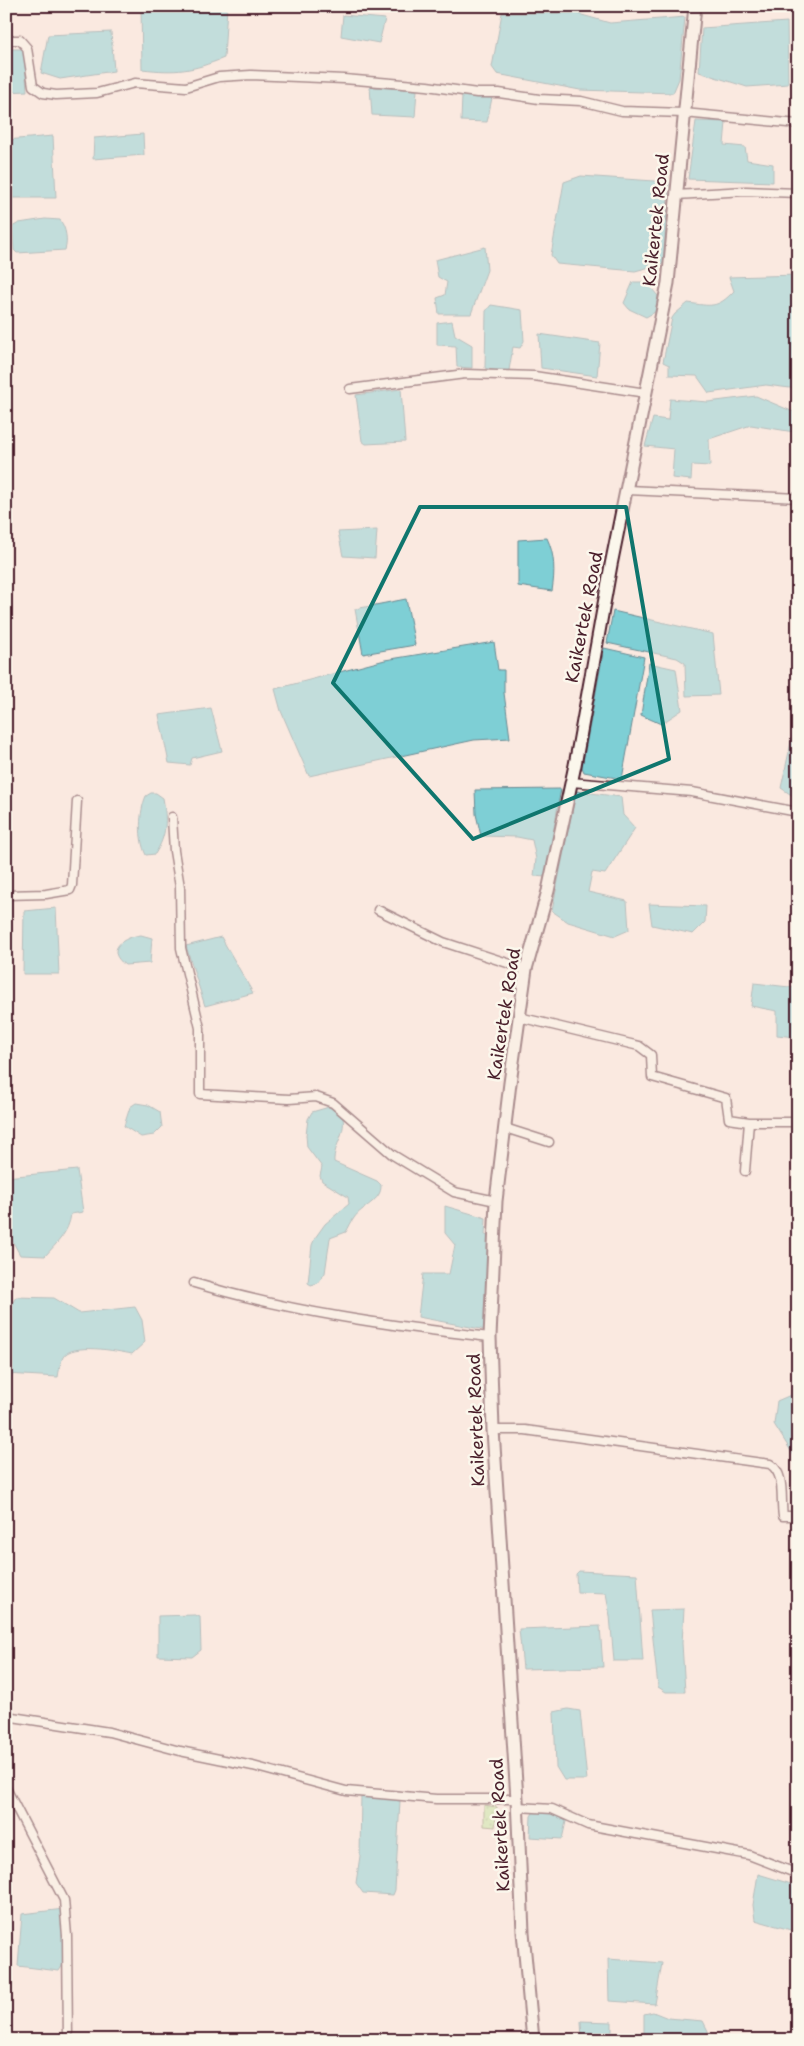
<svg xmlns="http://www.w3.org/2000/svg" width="804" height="2046" font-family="'Shantell Sans',sans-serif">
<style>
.park{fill:url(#park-dots);stroke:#868266}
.water{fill:#7ecfd5;stroke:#698991}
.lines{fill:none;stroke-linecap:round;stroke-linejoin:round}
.minor-casing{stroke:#4a1f2b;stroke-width:11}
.secondary-casing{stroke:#4a1f2b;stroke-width:15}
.minor{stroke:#fbf7ec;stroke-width:8}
.secondary{stroke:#fbf7ec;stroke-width:11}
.marked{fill:none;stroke:#0f766e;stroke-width:4;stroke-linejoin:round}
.labels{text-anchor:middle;stroke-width:5;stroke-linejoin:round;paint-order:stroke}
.street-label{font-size:18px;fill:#4a1f2b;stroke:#fbf7ec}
</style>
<defs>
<pattern id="park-dots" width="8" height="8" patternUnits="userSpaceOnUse" patternTransform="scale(1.25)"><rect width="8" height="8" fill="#c1e6a0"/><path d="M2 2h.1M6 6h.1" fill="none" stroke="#a7c58a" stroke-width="1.8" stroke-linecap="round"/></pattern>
</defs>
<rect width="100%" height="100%" fill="#fae9e0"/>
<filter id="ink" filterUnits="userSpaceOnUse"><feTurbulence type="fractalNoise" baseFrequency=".02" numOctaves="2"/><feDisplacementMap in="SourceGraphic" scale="10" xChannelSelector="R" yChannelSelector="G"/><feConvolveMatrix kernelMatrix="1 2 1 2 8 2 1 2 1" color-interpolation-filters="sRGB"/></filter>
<g filter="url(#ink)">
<path class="park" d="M484 1805 497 1807 495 1827 484 1826Z"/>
<path class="water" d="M141 6H227L224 58C192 71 177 73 142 69Z
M502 13H575L610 23 685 17 679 79 673 93 580 90 497 74 492 67Z
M343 15 385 19 379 43 341 36Z
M792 16H798V60L792 59Z
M787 22 788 84 747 87 699 72 702 28Z
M111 32 114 71 60 79 41 73 48 35Z
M6 49H24L27 91 6 92Z
M370 87 417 90 415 117 372 115Z
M462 96 492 98 487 122 461 121Z
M696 121 726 122 724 145 745 147 747 160 773 164V182L688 179Z
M143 134 144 155 93 159 94 138Z
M53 136 56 198H6V140Z
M581 176 669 182 663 264 650 263V267L635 271 557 264 551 255 564 182Z
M45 219 60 220C66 228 68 240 65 250L17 253 14 250 12 227 19 223Z
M485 247 487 270 471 314H439L437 298 445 295 447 282 438 277 435 260Z
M798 275V389L766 385 709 393 697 376 669 375V365L663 362 672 318 675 314 688 303C711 306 717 309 734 291L729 277Z
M633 282H646L658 296 655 312 646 317 629 309 624 303Z
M491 305 522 310 524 341 520 348 513 347 509 370 504 373 485 368 486 311Z
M452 321 455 335 472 345V368L457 367 456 346 437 345V323Z
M539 334 600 343 597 376 541 368Z
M401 389 405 442 366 444 362 441 356 395Z
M756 396 796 413 794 432 751 425 709 439 710 466 692 465 691 480 672 478 674 449 645 446 653 418 668 420 670 399 708 402Z
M377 530 375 558 343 556 338 532Z
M547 538C555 555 555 572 552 591L518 586V540Z
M406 599 415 645 363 654 355 609Z
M613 611 713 634 719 695 686 696 685 663 677 658 607 643Z
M494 642 498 670H504V693L510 738 474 740 309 776 281 711 275 689 385 660Z
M604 648 644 657 622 779 584 772 582 767Z
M649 663 676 669 682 710 661 724 641 715Z
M211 708 222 751 192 758 190 765 169 763 159 715Z
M794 729 798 730V796H793L781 788Z
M561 789 545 877 534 876 536 859 532 840 517 837 481 836 476 814 475 790Z
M576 791 621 797 623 815 635 828 605 874 592 872 588 892 627 901 629 930 615 936 568 922 552 911Z
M151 793H156L163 798C167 820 167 835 155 854L146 855C138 839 139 812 146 796Z
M649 904 706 906 705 922 693 934 652 925Z
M56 908 59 974H23L24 911Z
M141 935 152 938 150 963 125 965C104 949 124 937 141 935Z
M221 937 253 993 205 1006 186 946Z
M754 983 798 988V1032L795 1037 777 1035V1011L751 1006Z
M136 1103 148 1105 160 1112 162 1127 154 1135 141 1137 124 1126 130 1107Z
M329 1107 342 1114C348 1132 333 1145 334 1162L377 1181 381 1185C382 1201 362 1206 354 1218 351 1222 349 1227 346 1232L330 1238 325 1273 318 1283 311 1285 308 1283 312 1245 315 1238 325 1224 349 1204 348 1197 322 1181 320 1176 322 1167 307 1147 306 1135 308 1119 312 1112Z
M77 1170 83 1212 71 1214C69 1232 57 1243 45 1256L20 1255 6 1229V1177Z
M445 1206 486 1218 485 1235 492 1236 486 1330 418 1317 423 1274H449L455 1245 445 1233Z
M16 1297 54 1298 79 1313 135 1307 142 1320 145 1342 132 1354C117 1351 72 1342 63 1357 60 1363 59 1371 58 1377L6 1374V1314Z
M793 1394 798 1399V1459H796L774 1424 777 1401Z
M579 1571 637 1574 643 1661H614L610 1616 606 1593 577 1592 576 1574Z
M684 1609 682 1643 685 1692H666L658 1687 650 1610Z
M195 1615 200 1617 201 1650 192 1657 158 1656V1616Z
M600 1626 603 1667 523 1669 519 1629Z
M568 1709 580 1711 587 1780H564L556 1767 554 1712Z
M361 1794 400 1801 395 1890 393 1895 363 1893 356 1883 360 1856Z
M535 1810H549L567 1817 562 1839 530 1837 531 1816Z
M758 1874 798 1886V1932L755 1920 753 1905Z
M64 1909 63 1943 67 1958 59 1971 18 1966 22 1914Z
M608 1959 662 1963 655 2004 609 2001Z
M653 2012 668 2018 703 2021 708 2031V2040H644V2014Z
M581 2021 612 2022V2040H582Z"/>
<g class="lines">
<defs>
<path id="minor" d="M6 40H20L27 48 33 86 43 93 56 95 97 93 135 83 186 87 219 77 251 75 344 79 427 86 477 93H499L539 99 581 101 622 111 684 113 798 124
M676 195 746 191 798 193
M350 389 465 374 534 376 646 393
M628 490 798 498
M571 782 692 792 798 812
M172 817 174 851 180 887 181 948 200 1028V1094L289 1099 316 1097 333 1103 393 1155 454 1192 496 1201
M6 895 46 894 70 890 72 885 77 801
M378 910 443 942 526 969
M519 1017 639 1046 651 1055 652 1077 726 1098 729 1119 749 1122
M505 1128 549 1142
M745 1171 749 1122H798
M194 1283C291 1312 390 1326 490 1337
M493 1430H525L770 1464C786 1474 780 1499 783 1516H798
M6 1716 109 1732 180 1751 253 1766 346 1791 436 1799H517
M6 1788 64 1900 67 1936 68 2040
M518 1807 552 1809 588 1825 749 1855 798 1874"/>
<path id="secondary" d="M533 2040 523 1932 517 1799 493 1430 490 1337 496 1201 510 1083 526 969 548 891 575 765 611 565 668 283 695 6"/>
</defs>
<use href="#minor" class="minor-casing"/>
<use href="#secondary" class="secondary-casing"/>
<use href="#minor" class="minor"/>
<use href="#secondary" class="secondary"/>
</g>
</g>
<path d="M0 0H804V2046H0ZM420 507H626L669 759 473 839 333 683Z" fill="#fae9e0" fill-opacity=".55" fill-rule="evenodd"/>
<path class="marked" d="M420 507H626L669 759 473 839 333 683Z"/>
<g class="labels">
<g class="street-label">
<text transform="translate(656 220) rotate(-84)" y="6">Kaikertek Road</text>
<text transform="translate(584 617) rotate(-79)" y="6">Kaikertek Road</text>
<text transform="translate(504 1014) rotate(-81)" y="6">Kaikertek Road</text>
<text transform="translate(476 1420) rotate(-92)" y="6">Kaikertek Road</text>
<text transform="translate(500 1825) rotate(-93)" y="6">Kaikertek Road</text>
</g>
</g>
<rect width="804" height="2046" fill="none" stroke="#fbf7ec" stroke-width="25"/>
<rect x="12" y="12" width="779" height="2021" fill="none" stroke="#4a1f2b" stroke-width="2" filter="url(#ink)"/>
</svg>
